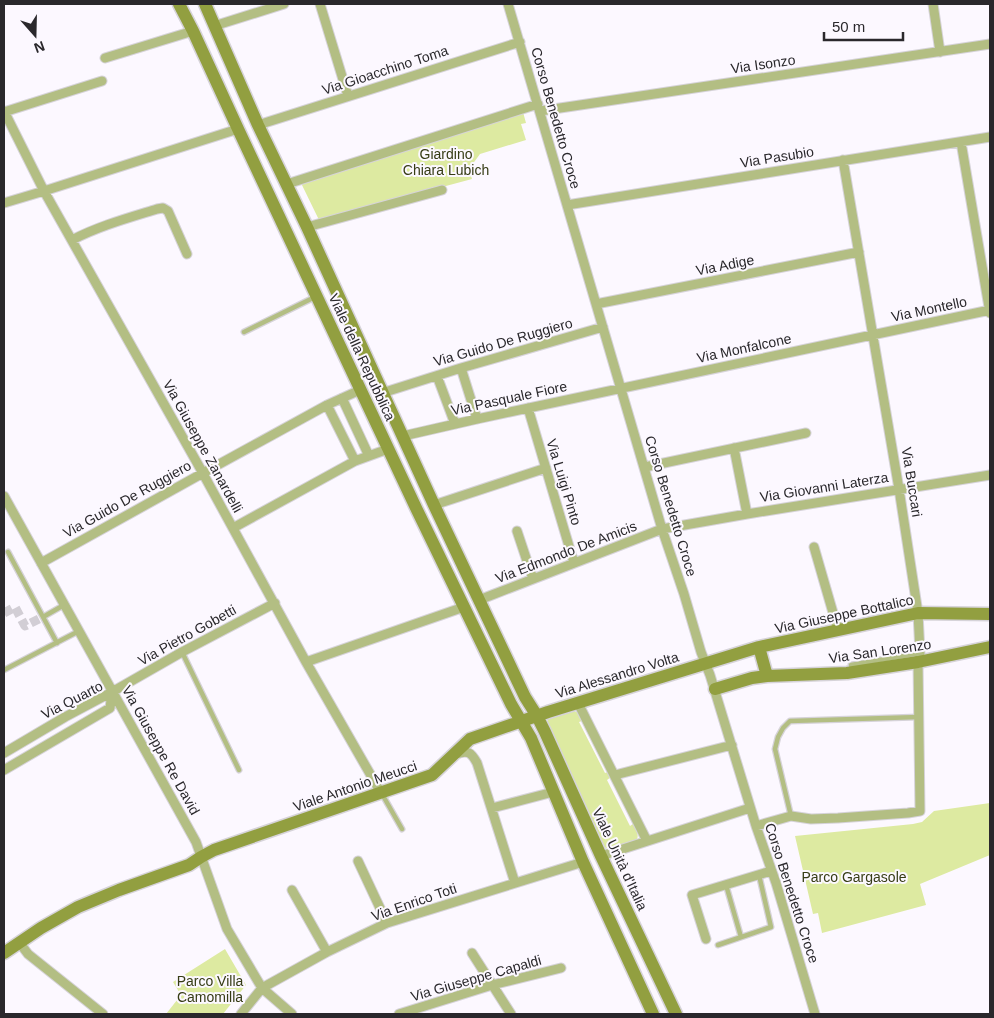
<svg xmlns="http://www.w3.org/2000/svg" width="994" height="1018" font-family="Helvetica,sans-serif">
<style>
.green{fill:#ddeaa1}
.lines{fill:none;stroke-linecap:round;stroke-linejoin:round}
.street-tunnel{stroke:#d2ced5;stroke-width:9;stroke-dasharray:9 4.5;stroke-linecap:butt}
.lane-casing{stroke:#d6d3d9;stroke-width:7}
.street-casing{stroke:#d6d3d9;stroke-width:11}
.secondary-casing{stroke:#d6d3d9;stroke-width:15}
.lane{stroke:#b3be83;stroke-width:4.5}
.street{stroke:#b3be83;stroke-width:9}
.secondary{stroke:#929f40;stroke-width:12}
.labels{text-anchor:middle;stroke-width:4;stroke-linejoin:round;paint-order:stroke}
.street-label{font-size:14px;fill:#2a282c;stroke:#fcf8ff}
.park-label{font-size:14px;fill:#363c15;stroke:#fcf8ff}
</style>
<rect width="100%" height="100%" fill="#fcf8ff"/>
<path class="green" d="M523 112 526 123 521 124 526 140 480 154 469 169 472 179 319 220 301 183Z
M574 711 579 713 582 721 579 722 605 773 608 772 611 777 607 780 630 826 633 824C636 830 640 835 636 841L610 849 603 847 547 723 548 719H549Z
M990 803V855L920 884 926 905 822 933 818 913 813 914 795 836 913 824 922 822 934 811Z
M225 949 246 985 223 1014H166L181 995 173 982Z"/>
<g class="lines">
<path class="street-tunnel" d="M4 613 15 607 25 626 43 617"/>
<defs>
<path id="lane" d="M244 332 315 297
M8 552 43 617 64 605
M43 617 57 643
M182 652 239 770
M851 665 920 653
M4 670 79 631
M382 794 402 829
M791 816 775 749 778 737 783 728 790 721 919 717
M726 885 741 937
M718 945 771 927 759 875"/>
<path id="street" d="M320 4 348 96
M508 4 662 529 684 594 701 652 710 675 756 826 776 883 815 1014
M933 4 940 52
M214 26 284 4
M105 58 193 31
M4 111 44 191 200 468 306 662 381 793
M540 111 990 44
M4 112 102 81
M258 125 520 42
M961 142 990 313
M287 184 538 104
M4 203 44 191 238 129
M567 205 990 137
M307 227 442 190
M72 240C99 226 128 218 157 209L163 208 168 211 187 254
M596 304 859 252
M461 368 477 419
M437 376 455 424
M382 393 461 368 603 327
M342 398 369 456
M327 405 355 461
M528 408 574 563
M403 436 477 419 990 310
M734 448 747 514
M645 467 806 433
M4 496 196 842 227 929 262 988 292 1014
M434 505 546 468
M233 528 355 461 388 449
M517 531 533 579
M814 547 838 630
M41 563 203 473 327 405 360 390
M479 600 662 529 747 514 990 475
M306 662 464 607
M578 703 647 841
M4 753 65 717 112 692 182 652 275 603
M456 754C468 750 471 752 477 763L515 883
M4 770 110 708 112 692
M615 775 732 745
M492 808 553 792
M756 826 791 816 811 819 838 818 908 813 920 811 918 662 920 653 918 613 899 489 843 160
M601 856 750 808
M358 861 387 923
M292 890 327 952
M706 939 692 895 771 871
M19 942 28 954 103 1014
M472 953 511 1014
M241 1014 262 988 327 952 387 923 583 862
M399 1014 492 985 561 968"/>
<path id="secondary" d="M179 4 193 31 238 129 417 510 511 704 531 738 583 862 653 1014
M205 4 258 125 307 227 434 505 525 697 537 716 545 732 601 856 676 1014
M759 647 767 676
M715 689 752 678 767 676 847 673 918 662 990 647
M4 953 41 928 78 907 119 890 189 865 201 857 214 850 429 776 432 775 470 739 548 712 759 647 918 613 990 614"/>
</defs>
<use href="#lane" class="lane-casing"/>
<use href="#street" class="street-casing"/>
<use href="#secondary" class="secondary-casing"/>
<use href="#lane" class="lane"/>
<use href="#street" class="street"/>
<use href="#secondary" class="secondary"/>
</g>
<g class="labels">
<g class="street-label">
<text transform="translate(763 64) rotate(-8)" y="5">Via Isonzo</text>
<text transform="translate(385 70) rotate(-18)" y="5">Via Gioacchino Toma</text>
<text transform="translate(556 118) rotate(74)" y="5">Corso Benedetto Croce</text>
<text transform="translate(777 157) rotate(-9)" y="5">Via Pasubio</text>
<text transform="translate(725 265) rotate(-11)" y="5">Via Adige</text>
<text transform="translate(929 309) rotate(-12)" y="5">Via Montello</text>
<text transform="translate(503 342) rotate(-16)" y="5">Via Guido De Ruggiero</text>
<text transform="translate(744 348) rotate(-12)" y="5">Via Monfalcone</text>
<text transform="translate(362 357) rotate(65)" y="5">Viale della Repubblica</text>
<text transform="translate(509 398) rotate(-12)" y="5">Via Pasquale Fiore</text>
<text transform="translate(203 446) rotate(61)" y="5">Via Giuseppe Zanardelli</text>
<text transform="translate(564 482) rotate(73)" y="5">Via Luigi Pinto</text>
<text transform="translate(912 482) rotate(81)" y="5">Via Buccari</text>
<text transform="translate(824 487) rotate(-9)" y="5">Via Giovanni Laterza</text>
<text transform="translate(127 499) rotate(-29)" y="5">Via Guido De Ruggiero</text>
<text transform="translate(671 506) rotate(73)" y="5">Corso Benedetto Croce</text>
<text transform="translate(566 552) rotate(-21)" y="5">Via Edmondo De Amicis</text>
<text transform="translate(844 614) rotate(-12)" y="5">Via Giuseppe Bottalico</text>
<text transform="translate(187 635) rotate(-29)" y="5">Via Pietro Gobetti</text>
<text transform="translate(880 651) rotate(-8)" y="5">Via San Lorenzo</text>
<text transform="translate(617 675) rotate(-17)" y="5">Via Alessandro Volta</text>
<text transform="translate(72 700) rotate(-27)" y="5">Via Quarto</text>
<text transform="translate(161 750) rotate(61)" y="5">Via Giuseppe Re David</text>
<text transform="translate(355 786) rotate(-19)" y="5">Viale Antonio Meucci</text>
<text transform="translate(620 859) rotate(65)" y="5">Viale Unità d'Italia</text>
<text transform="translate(792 893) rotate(72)" y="5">Corso Benedetto Croce</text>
<text transform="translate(414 902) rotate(-19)" y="5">Via Enrico Toti</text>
<text transform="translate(476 978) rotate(-16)" y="5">Via Giuseppe Capaldi</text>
</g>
<g class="park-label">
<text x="446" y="159">Giardino<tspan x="446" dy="16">Chiara Lubich</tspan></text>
<text x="854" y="882">Parco Gargasole</text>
<text x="210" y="986">Parco Villa<tspan x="210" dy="16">Camomilla</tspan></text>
</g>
</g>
<rect width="994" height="1018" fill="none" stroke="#2a282c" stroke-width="10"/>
<g transform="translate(35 35) rotate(160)" stroke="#fcf8ff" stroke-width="4" paint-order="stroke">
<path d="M0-4L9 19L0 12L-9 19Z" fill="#2a282c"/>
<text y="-8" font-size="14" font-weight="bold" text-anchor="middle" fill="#2a282c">N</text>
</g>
<path d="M824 32v8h79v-8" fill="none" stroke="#2a282c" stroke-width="2.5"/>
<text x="832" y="32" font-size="15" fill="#2a282c" stroke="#fcf8ff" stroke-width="4" paint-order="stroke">50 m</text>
</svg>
